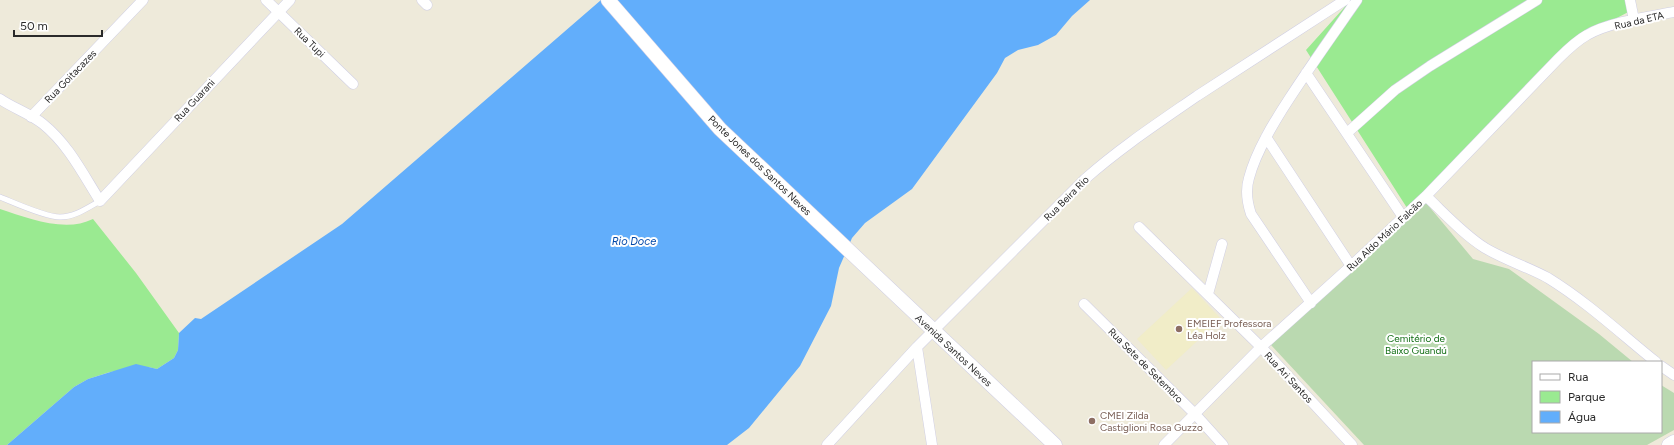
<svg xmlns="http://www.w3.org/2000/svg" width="1674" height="445" font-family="Figtree,sans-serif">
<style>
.education{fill:#f1edc8}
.green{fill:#9aea91}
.cemetery{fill:#bad9b0}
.water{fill:#62aefb}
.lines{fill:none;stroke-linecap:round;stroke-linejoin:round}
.lane-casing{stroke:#d0cfe4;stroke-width:6}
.street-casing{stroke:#d0cfe4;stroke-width:11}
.secondary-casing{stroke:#d0cfe4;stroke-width:15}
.lane{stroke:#fff;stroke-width:5}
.street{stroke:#fff;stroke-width:10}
.secondary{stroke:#fff;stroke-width:14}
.education-dot{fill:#8d6e63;stroke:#fff;stroke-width:1.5}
.labels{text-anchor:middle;stroke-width:4;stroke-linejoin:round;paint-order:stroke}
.street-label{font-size:10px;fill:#2a2a2a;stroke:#fff}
.education-label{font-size:10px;fill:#785e54;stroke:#fff;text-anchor:start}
.park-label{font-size:10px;fill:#126e15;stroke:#fff}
.water-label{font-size:11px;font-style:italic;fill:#0047a8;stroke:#fff}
</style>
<rect width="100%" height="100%" fill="#eeeada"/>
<path class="education" d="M1192 288 1221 319 1166 370 1137 339Z"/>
<path class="green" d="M1351 0H1635L1636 8 1569 43 1409 211 1306 50Z
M0 209C28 218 65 233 93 219L136 273 179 333 178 350 174 358 157 369 148 367 110 372 88 379 74 387 7 445H0Z"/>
<path class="cemetery" d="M1417 202 1427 204 1473 259 1509 269 1599 334 1633 362H1533V432H1661V385L1674 393V430L1647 445H1364L1271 345 1392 223Z"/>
<path class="water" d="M601 0H1090L1072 16 1056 35 1038 45 1018 50 1005 58 997 73 912 189 865 223 852 238 839 268 831 306 800 366 749 428 727 445H7L74 387 88 379 136 364 157 369 174 358 178 350 179 333 195 318 201 319 342 224Z"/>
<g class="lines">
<defs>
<path id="lane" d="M0 197C15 203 45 217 60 217 75 217 87 208 100 201"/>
<path id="street" d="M266 0 353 84
M422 0 427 5
M1630 0 1634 20
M1306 73 1403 217
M0 99C13 108 31 114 43 124 68 144 83 174 100 201L290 0
M31 117 143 0
M1347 133 1395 90 1430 66 1537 0
M1266 137 1351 266
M1426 196C1445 214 1463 234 1485 248 1505 260 1528 267 1548 278 1587 302 1620 333 1656 362
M1139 227 1261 347 1352 445
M1208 294 1222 244
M1311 303 1251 214C1247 202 1245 191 1249 178 1256 151 1274 122 1289 99 1311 65 1334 33 1357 0
M1084 304 1195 414 1223 445
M917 347 932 445
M1661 366 1674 375
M827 445 917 347 1085 179C1120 148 1158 123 1197 96 1246 64 1295 32 1345 0
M1164 445 1261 347 1351 266 1426 196 1558 59C1567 50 1576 41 1587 35 1609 22 1648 17 1674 12"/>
<path id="secondary" d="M608 0 720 129 1055 445
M1669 445 1674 442"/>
</defs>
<use href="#lane" class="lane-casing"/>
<use href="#street" class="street-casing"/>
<use href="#secondary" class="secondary-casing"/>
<use href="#lane" class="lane"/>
<use href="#street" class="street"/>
<use href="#secondary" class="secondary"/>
</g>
<g class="education-dot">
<circle cx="1179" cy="329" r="4"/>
<circle cx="1092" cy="421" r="4"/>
</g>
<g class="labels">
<g class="street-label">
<text transform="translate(1639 20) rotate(-13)" y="4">Rua da ETA</text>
<text transform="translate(310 42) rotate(44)" y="4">Rua Tupi</text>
<text transform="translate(70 76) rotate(-46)" y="4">Rua Goitacazes</text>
<text transform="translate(194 100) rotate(-47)" y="4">Rua Guarani</text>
<text transform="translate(760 165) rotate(44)" y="4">Ponte Jones dos Santos Neves</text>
<text transform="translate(1066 198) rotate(-45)" y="4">Rua Beira Rio</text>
<text transform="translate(1384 235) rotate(-43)" y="4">Rua Aldo Mário Falcão</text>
<text transform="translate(954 350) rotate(43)" y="4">Avenida Santos Neves</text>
<text transform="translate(1146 365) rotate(45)" y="4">Rua Sete de Setembro</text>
<text transform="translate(1289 377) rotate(47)" y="4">Rua Ari Santos</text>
</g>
<g class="education-label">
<text x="1187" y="327">EMEIEF Professora<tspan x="1187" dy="12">Léa Holz</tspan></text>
<text x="1100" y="419">CMEI Zilda<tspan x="1100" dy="12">Castiglioni Rosa Guzzo</tspan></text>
</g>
<g class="park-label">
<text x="1416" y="342">Cemitério de<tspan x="1416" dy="12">Baixo Guandú</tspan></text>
</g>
<g class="water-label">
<text x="634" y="245">Rio Doce</text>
</g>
</g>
<rect x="1532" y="361" width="130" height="72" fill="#ffffff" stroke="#aaaaaa"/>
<rect x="1540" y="374" width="20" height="6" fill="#ffffff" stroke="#aaaaaa"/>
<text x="1568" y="381" font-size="12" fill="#2a2a2a">Rua</text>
<rect x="1540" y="391" width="20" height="12" fill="#9aea91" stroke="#aaaaaa"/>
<text x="1568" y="401" font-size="12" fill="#2a2a2a">Parque</text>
<rect x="1540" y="411" width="20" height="12" fill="#62aefb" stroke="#aaaaaa"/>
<text x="1568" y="421" font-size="12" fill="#2a2a2a">Água</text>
<path d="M14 30v6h88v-6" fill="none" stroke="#2a2a2a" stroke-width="2"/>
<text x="20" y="30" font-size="12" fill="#2a2a2a" stroke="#ffffff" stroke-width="3" paint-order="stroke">50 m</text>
</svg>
